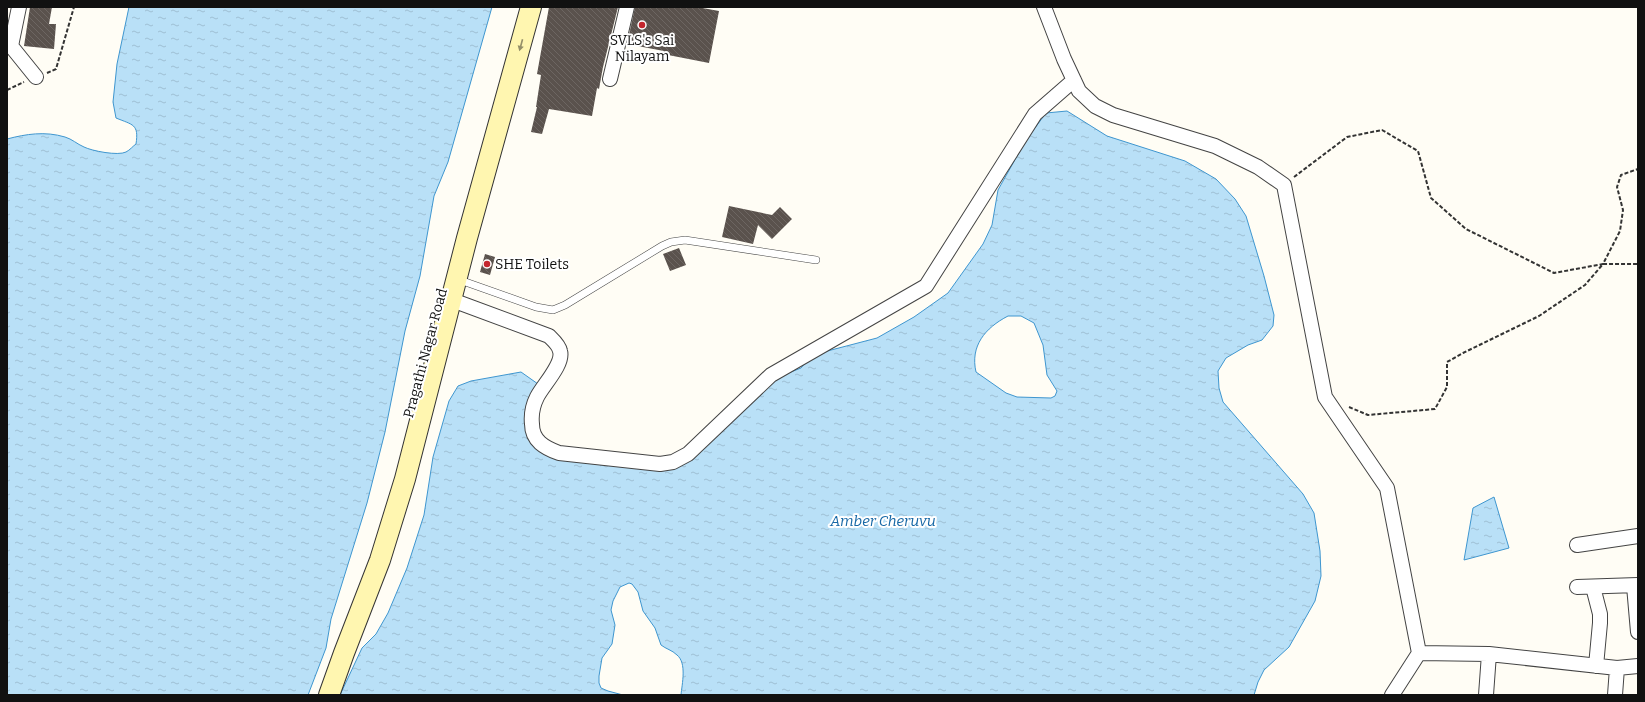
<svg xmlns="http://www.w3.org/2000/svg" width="1645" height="702" font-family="Bitter,serif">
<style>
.water{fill:url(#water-ripples);stroke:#3f96cf;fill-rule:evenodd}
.building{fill:url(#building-back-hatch)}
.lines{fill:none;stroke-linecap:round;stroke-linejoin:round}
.service-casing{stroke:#444;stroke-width:8}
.minor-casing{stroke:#444;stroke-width:16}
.secondary-casing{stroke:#333;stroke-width:22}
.path{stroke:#333;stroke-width:2;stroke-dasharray:4 2;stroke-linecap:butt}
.service{stroke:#fff;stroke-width:7}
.minor{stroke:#fff;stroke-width:14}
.secondary{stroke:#fff6b0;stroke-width:20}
.oneway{fill:#948f68}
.poi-dot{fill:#c4262e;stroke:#fff;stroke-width:1.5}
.labels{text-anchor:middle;stroke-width:4;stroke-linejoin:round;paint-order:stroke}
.poi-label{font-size:14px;fill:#111;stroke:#fff}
.street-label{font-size:14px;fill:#111;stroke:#fff}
.water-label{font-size:15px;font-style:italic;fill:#1768a6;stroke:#fff}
</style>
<defs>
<pattern id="water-ripples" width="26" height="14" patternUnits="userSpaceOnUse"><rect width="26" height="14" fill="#b9e0f7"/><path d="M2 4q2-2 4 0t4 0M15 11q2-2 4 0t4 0" fill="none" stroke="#9ebfd3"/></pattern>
<pattern id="building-back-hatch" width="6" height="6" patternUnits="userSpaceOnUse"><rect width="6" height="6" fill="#5a524d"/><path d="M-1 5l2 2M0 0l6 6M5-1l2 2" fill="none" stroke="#6d6662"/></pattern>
</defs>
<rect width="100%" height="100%" fill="#fffdf5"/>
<path class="water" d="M129 7H492L448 162 434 196 420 276 405 331 385 432 367 503 331 619 326 648 308 695H7V139C26 134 45 131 65 137 72 139 77 144 84 147 92 151 118 156 126 152 130 150 133 146 136 144 139 124 133 125 116 118L113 102 117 64Z
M1067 111 1107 136 1185 161 1216 179 1235 199 1246 216 1264 276 1274 315 1273 326 1262 340 1248 345 1226 358 1218 371 1219 388 1223 402 1303 494 1314 513 1320 551 1321 576 1315 601 1289 647 1264 670 1258 682 1254 695H681C682 684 687 663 677 655 672 650 666 649 661 645L655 628 643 611 638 592 632 584 629 583 620 587 613 601 611 610 615 625 612 644 602 658 599 676V683L601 688 608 691 623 695H340L362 648 376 634 388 613 407 568 424 515 433 457 449 401 458 386 471 381 521 372 538 384 531 403 544 452 660 469 736 412 750 405 773 379 801 368 812 355 877 338 914 317 948 293 983 244 992 225 998 190 1026 140 1046 113ZM1008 316H1021L1034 323 1043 345 1047 375 1057 391 1055 396 1051 398 1017 397 1006 393 976 372C970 346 985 328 1008 316Z
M1494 497 1509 548 1464 560 1473 508Z"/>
<path class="building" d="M30 7H52L49 24H56L54 49 24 46Z
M549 7H618L603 67 599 89 597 88 592 116 549 109 542 134 531 132 537 107H536L541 75 537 74Z
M635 7H697L719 11 709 63 663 54 664 51 627 44Z
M729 206 772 215 780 207 792 219 772 239 758 225 753 244 722 237Z
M679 248 686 265 670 271 663 254Z
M485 254 495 257 490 275 480 272Z"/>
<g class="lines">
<defs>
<path id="service" d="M457 279 536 307 553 310 565 305 662 246 671 242 685 240 816 260"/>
<path id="minor" d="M1044 7 1064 59 1079 91 1095 106 1113 115 1215 146 1258 167 1284 185 1325 397 1387 488 1419 653 1392 695
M7 44 11 46 36 77
M11 46 19 7
M610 79 627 7
M452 300 549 336C553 340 559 345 560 351 564 364 543 385 537 397 533 405 531 415 532 424 532 441 545 448 559 453L660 464 673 462 688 454 771 375 926 286 1035 114 1074 80
M1577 545 1638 536
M1634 586 1638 632
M1577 587 1638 585
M1593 587 1600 614V623L1596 666
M1419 653 1489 654 1486 695
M1489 654 1617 668 1638 666
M1615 695 1617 668"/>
<path id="secondary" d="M329 695 344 653 380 560 405 479 467 238 531 7"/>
</defs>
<use href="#service" class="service-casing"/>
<use href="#minor" class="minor-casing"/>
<use href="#secondary" class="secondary-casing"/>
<path class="path" d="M47 73 56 69 74 7
M7 90 24 82
M1294 177 1347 137 1382 130 1418 151 1431 198 1466 229 1554 273 1603 264 1620 231 1623 210 1617 187 1621 175 1638 169
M1349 407 1368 415 1435 409 1447 387V362L1463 353 1539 316 1585 285 1603 264H1638"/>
<use href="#service" class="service"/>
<use href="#minor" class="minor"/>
<use href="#secondary" class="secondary"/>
</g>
<defs><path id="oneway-solid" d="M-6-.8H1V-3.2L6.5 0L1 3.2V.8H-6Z"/></defs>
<use class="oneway" href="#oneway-solid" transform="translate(521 45) rotate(105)"/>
<g class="poi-dot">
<circle cx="642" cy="25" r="4"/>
<circle cx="487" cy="264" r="4"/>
</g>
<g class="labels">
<g class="poi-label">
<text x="642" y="45">SVLS's Sai<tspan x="642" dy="16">Nilayam</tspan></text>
<text x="495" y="269" text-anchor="start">SHE Toilets</text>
</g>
<g class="street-label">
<text transform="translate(425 353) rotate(-75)" y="5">Pragathi Nagar Road</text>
</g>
<g class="water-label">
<text x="883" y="526">Amber Cheruvu</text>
</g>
</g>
<rect width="1645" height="702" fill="none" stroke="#111111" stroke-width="16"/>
</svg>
